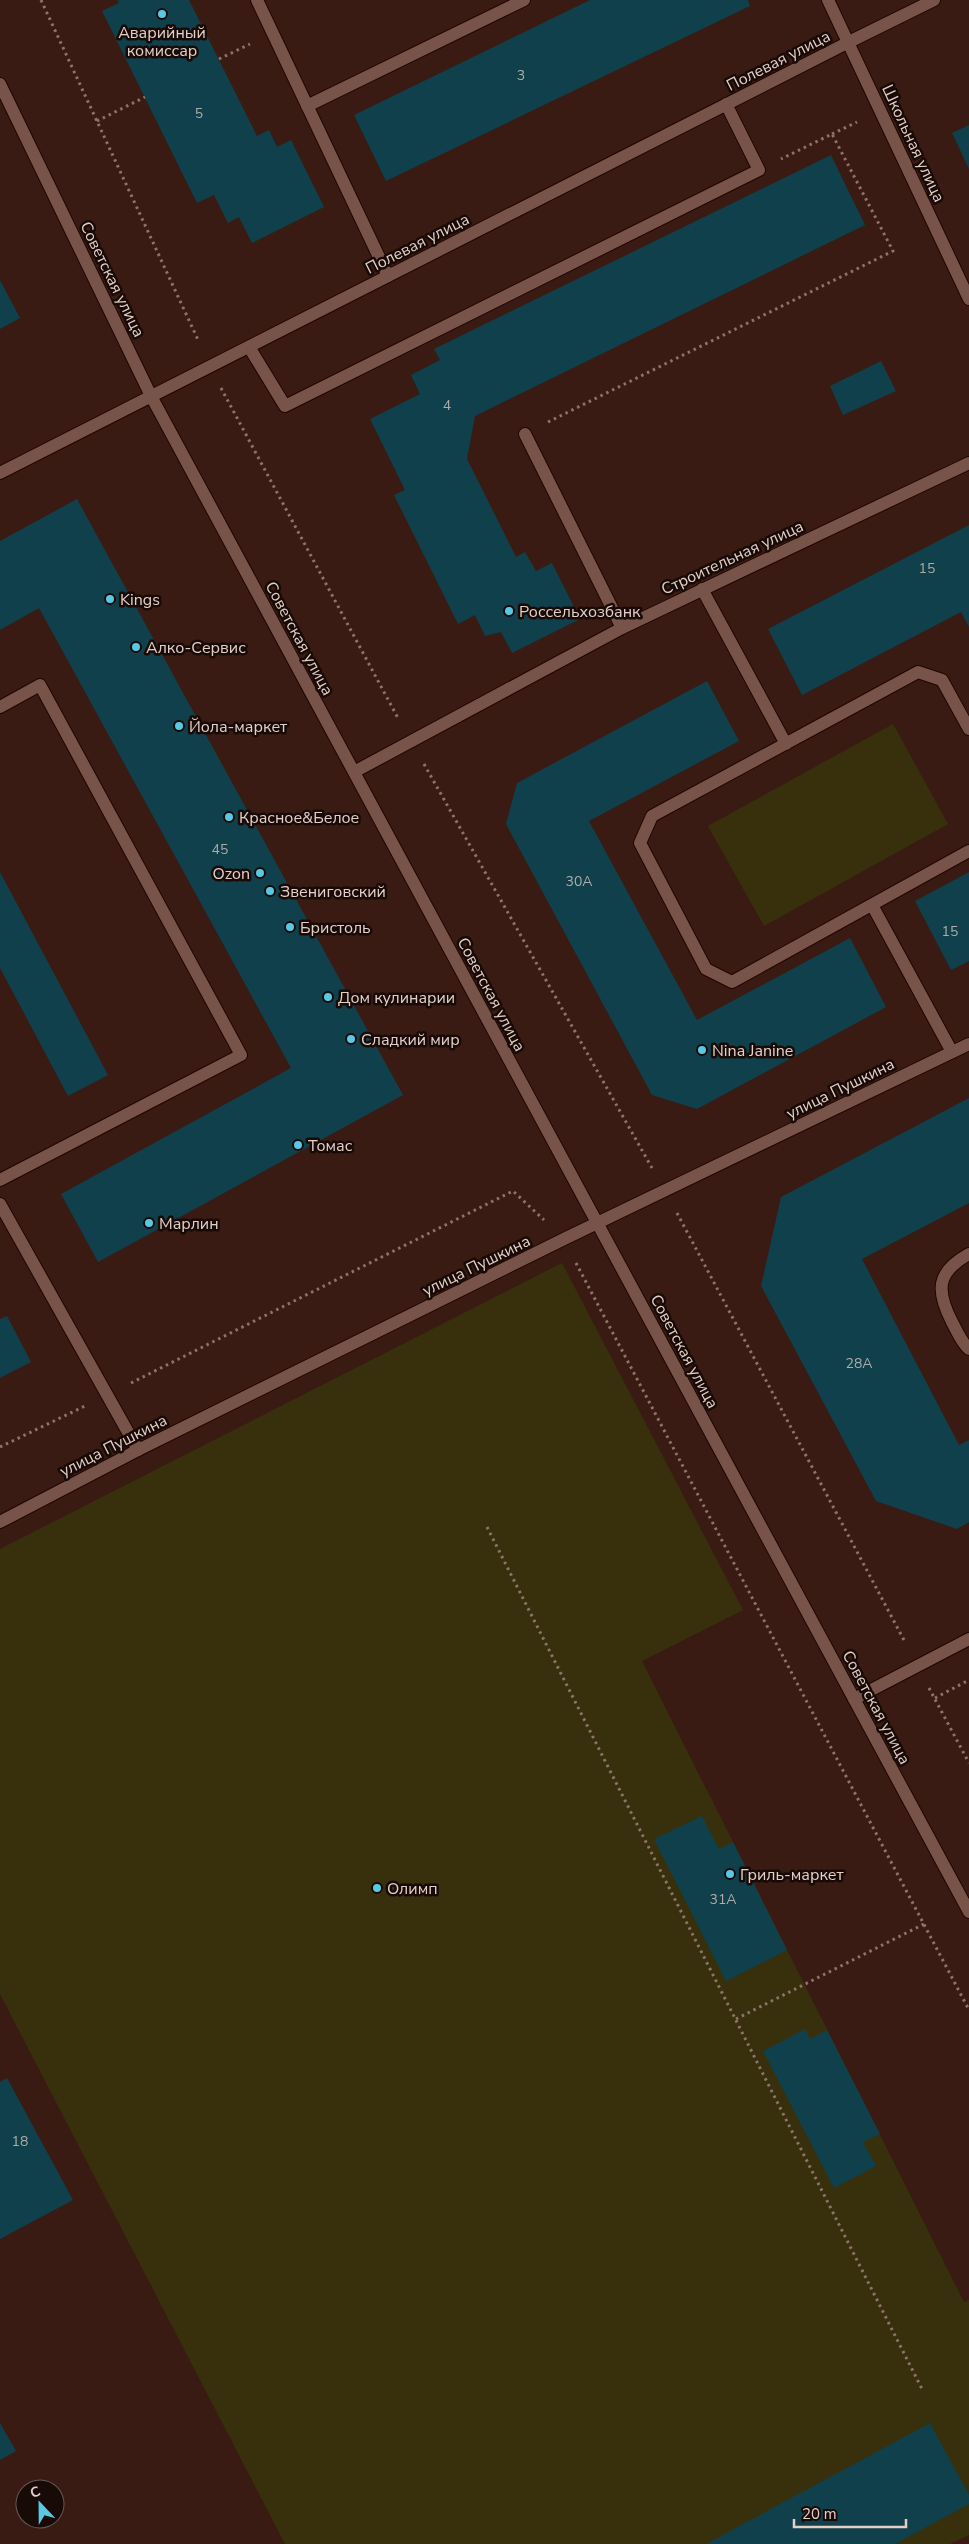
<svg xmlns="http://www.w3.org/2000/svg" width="969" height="2544" font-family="'Nunito Sans',sans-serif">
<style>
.green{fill:#38300c}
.building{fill:#0f404b}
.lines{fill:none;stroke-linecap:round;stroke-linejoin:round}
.service-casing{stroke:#200501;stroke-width:14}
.minor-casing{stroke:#200501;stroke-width:14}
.secondary-casing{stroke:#200501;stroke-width:14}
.path{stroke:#8d736b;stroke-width:3;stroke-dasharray:2.5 4;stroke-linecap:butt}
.service{stroke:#775349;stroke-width:12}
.minor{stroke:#775349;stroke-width:12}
.secondary{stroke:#775349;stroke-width:12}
.poi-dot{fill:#58c8e4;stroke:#180a07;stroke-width:2}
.labels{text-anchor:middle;stroke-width:5;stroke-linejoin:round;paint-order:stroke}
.number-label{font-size:14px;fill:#afaba9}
.poi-label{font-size:16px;fill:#e4cfc8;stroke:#180a07;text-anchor:start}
.street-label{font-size:16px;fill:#e4cfc8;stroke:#180a07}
</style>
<rect width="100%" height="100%" fill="#3a1b13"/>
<path class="green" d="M893 724 948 824 764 926 708 826Z
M562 1263 743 1610 642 1661 964 2302 969 2300V2535L950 2544H285L0 1994V1549Z"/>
<path class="building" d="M117 0H189L257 136 269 130 277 147 291 140 324 207 252 243 239 217 228 223 214 195 197 203 102 11 119 3Z
M590 0H748L750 6 386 181 354 115Z
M969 125V169L952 133Z
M831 155 865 225 475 416 467 459 516 557 525 552 536 571 552 563 580 619 512 653 501 632 485 636 475 615 458 624 394 495 405 490 370 419 420 394 411 375 440 360 434 349Z
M0 280 20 318 0 329Z
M881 361 896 391 843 415 830 386Z
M77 499 403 1095 98 1262 61 1194 291 1068 39 608 0 630V541Z
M969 525V627L961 612 802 695 768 629Z
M707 681 739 741 589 821 697 1020 850 938 886 1007 697 1109 652 1095 506 824 517 783Z
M0 872 108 1075 68 1096 0 968Z
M969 872V961L951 970 915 901Z
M969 1098V1203L862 1259 959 1445 969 1440V1522L957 1529 876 1501 761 1286 781 1197Z
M7 1316 31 1362 0 1378V1319Z
M702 1816 719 1849 733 1842 787 1950 726 1981 654 1839Z
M805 2029 810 2039 827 2030 880 2134 863 2142 876 2166 834 2188 763 2051Z
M7 2078 73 2200 0 2239V2082Z
M0 2423 16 2451 0 2460Z
M930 2423 969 2495V2504L895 2544H706Z"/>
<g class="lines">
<defs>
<path id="service" d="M257 0 388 276
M849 42 934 0
M307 106 524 0
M249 347 285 406 759 170 726 104
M525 434 622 628
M702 589 786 744
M0 707 40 685 241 1055 0 1180
M969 729 942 680 918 672 652 816 640 843 706 969 732 982 969 851
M872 905 952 1052
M0 1204 138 1450
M969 1254C936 1272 936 1291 952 1322 957 1331 961 1342 969 1349"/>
<path id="minor" d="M828 0 969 299
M0 473 849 42
M354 772 622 628 969 463
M0 1522 138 1450 564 1239 969 1044
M854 1699 969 1639"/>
<path id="secondary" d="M0 84 151 396 969 1912"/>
</defs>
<use href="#service" class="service-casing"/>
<use href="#minor" class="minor-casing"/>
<use href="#secondary" class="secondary-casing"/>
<path class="path" d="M41 0 199 342
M219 59 250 44
M97 121 145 97
M832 134 857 122
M221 388 399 720
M548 422 893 251 832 134 781 159
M424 764 652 1168
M677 1213 905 1642
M576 1263 969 2010
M131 1383 513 1191 544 1220
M0 1447 85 1406
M487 1527 922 2389
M929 1688 969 1763
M935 1698 969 1680
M736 2019 924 1924"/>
<use href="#service" class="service"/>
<use href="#minor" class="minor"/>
<use href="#secondary" class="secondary"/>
</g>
<g class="poi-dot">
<circle cx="162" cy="14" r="5"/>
<circle cx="110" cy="599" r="5"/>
<circle cx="509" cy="611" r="5"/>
<circle cx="136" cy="647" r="5"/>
<circle cx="179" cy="726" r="5"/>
<circle cx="229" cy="817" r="5"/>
<circle cx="260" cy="873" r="5"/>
<circle cx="270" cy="891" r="5"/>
<circle cx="290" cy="927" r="5"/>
<circle cx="328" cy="997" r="5"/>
<circle cx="351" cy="1039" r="5"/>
<circle cx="702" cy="1050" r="5"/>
<circle cx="298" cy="1145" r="5"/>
<circle cx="149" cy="1223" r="5"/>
<circle cx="730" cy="1874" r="5"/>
<circle cx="377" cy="1888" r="5"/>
</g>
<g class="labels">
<g class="number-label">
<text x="521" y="80">3</text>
<text x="199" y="118">5</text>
<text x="447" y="410">4</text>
<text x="927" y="573">15</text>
<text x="220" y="854">45</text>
<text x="579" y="886">30А</text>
<text x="950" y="936">15</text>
<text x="859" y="1368">28А</text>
<text x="723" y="1904">31А</text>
<text x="20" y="2146">18</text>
</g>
<g class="poi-label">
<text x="162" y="38" text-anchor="middle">Аварийный<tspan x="162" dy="18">комиссар</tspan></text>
<text x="120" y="605">Kings</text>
<text x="519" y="617">Россельхозбанк</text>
<text x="146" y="653">Алко-Сервис</text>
<text x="189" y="732">Йола-маркет</text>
<text x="239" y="823">Красное&amp;Белое</text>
<text x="250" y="879" text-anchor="end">Ozon</text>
<text x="280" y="897">Звениговский</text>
<text x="300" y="933">Бристоль</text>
<text x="338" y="1003">Дом кулинарии</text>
<text x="361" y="1045">Сладкий мир</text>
<text x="712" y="1056">Nina Janine</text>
<text x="308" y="1151">Томас</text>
<text x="159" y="1229">Марлин</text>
<text x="740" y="1880">Гриль-маркет</text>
<text x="387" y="1894">Олимп</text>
</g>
<g class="street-label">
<text transform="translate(778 60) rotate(-27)" y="6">Полевая улица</text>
<text transform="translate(914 143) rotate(65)" y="6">Школьная улица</text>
<text transform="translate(417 243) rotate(-27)" y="6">Полевая улица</text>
<text transform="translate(113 279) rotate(64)" y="6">Советская улица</text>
<text transform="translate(732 557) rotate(-25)" y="6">Строительная улица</text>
<text transform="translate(300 638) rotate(62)" y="6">Советская улица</text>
<text transform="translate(492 994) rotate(62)" y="6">Советская улица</text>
<text transform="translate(840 1088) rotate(-26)" y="6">улица Пушкина</text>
<text transform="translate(476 1265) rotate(-26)" y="6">улица Пушкина</text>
<text transform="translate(685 1351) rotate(62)" y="6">Советская улица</text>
<text transform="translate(113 1445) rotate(-27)" y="6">улица Пушкина</text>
<text transform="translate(877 1707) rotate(62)" y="6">Советская улица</text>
</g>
</g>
<g transform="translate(40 2504) rotate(338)"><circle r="24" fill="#180a07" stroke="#6a5954"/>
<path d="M0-4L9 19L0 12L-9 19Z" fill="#58c8e4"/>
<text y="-8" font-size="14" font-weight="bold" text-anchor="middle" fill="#e4cfc8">С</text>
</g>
<path d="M794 2519v8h112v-8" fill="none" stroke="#e4cfc8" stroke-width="2.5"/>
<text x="802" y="2519" font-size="15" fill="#e4cfc8" stroke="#180a07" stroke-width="4" paint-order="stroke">20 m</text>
</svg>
